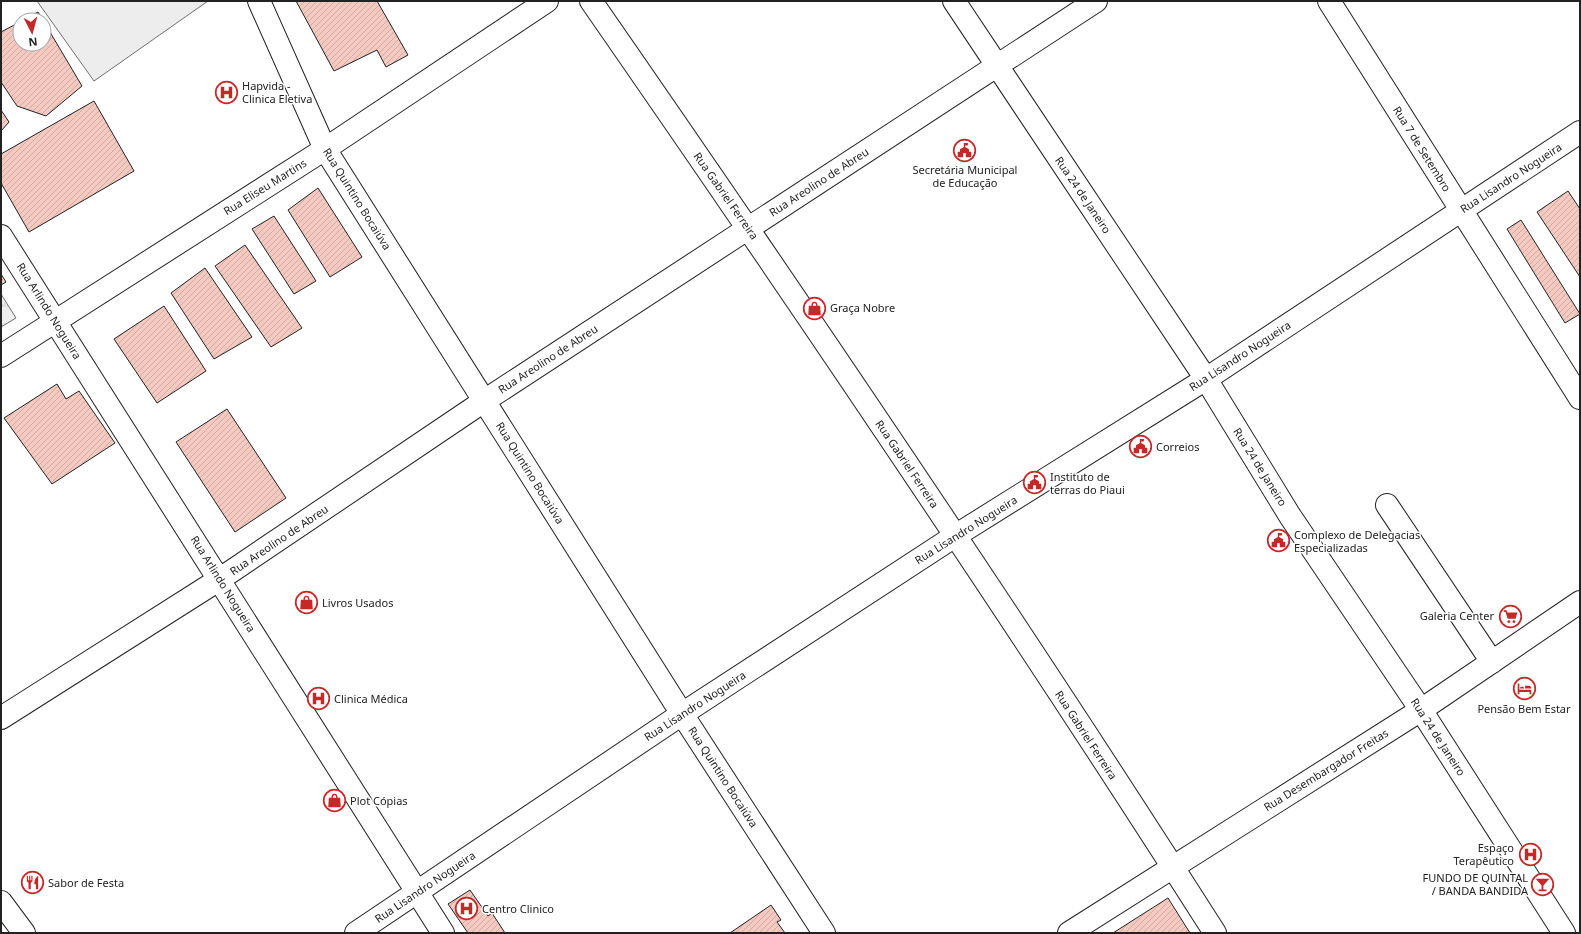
<svg xmlns="http://www.w3.org/2000/svg" width="1581" height="934" font-family="'Noto Sans',sans-serif">
<style>
.grass{fill:url(#grass-tufts);stroke:#6f6f6f}
.parking{fill:#ededed;stroke:#6f6f6f}
.building{fill:url(#building-hatch);stroke:#222}
.lines{fill:none;stroke-linecap:round;stroke-linejoin:round}
.minor-casing{stroke:#222;stroke-width:24}
.tertiary-casing{stroke:#222;stroke-width:24}
.minor{stroke:#fff;stroke-width:22}
.tertiary{stroke:#fff;stroke-width:22}
.labels{text-anchor:middle;stroke-width:3;stroke-linejoin:round;paint-order:stroke}
.poi-label{font-size:11px;fill:#222;stroke:#fff;text-anchor:start}
.street-label{font-size:11px;fill:#222;stroke:#fff}
</style>
<defs>
<pattern id="grass-tufts" width="24" height="20" patternUnits="userSpaceOnUse"><rect width="24" height="20" fill="#eee"/><path d="M3 7l-1-3M5 7V3M7 7l1-3M15 17l-1-3M17 17v-4M19 17l1-3" fill="none" stroke="#ccc"/></pattern>
<pattern id="building-hatch" width="6" height="6" patternUnits="userSpaceOnUse"><rect width="6" height="6" fill="#f3c9c0"/><path d="M-1 1l2-2M0 6l6-6M5 7l2-2" fill="none" stroke="#d0aca5"/></pattern>
</defs>
<rect width="100%" height="100%" fill="#fff"/>
<path class="grass" d="M1 294 16 318 1 327Z"/>
<path class="parking" d="M37 1H208L94 81Z"/>
<path class="building" d="M296 1H377L408 55 386 67 377 50 334 71Z
M38 12 43 20H23Z
M20 22V44H44V22L82 86 46 116 17 106 1 82V32Z
M94 101 134 171 29 232 1 183V154Z
M1 110 9 122 1 131Z
M318 188 362 257 330 277 288 210Z
M1568 191 1580 209V277L1537 212Z
M274 216 316 281 294 294 252 229Z
M1521 220 1580 314 1565 323 1507 229Z
M245 245 302 328 271 347 215 266Z
M205 268 252 337 214 359 171 293Z
M1 274 6 282 1 285Z
M164 306 206 371 157 403 114 339Z
M57 384 66 399 79 391 115 443 52 484 4 418Z
M227 409 286 498 235 532 176 442Z
M470 890 488 916 492 913 505 933H468L448 904Z
M1168 898 1190 933H1113Z
M771 905 781 920 777 922 785 933H730Z"/>
<g class="lines">
<defs>
<path id="minor" d="M259 1 325 149 682 714 824 933
M591 1C804 308 1014 618 1215 933
M954 1 1206 379 1290 516 1421 710 1564 933
M1329 1 1580 398
M1 356 325 149 547 1
M1387 505 1492 662
M1 718 220 579
M1 902 24 933"/>
<path id="tertiary" d="M1 236 443 933
M220 579 484 401 1096 1
M356 933 682 714 955 536 1206 379 1580 132
M1069 933 1421 710 1580 602"/>
</defs>
<use href="#minor" class="minor-casing"/>
<use href="#tertiary" class="tertiary-casing"/>
<use href="#minor" class="minor"/>
<use href="#tertiary" class="tertiary"/>
</g>
<defs>
<symbol id="hospital-ring" viewBox="-11 -11 22 22"><circle r="9.5" fill="#fff" stroke="#c62828" stroke-width="1.5"/><path d="M-5-5h3v3.5h4V-5h3V5h-3V1.5h-4V5h-3Z" fill="#c62828"/></symbol>
<symbol id="civic-ring" viewBox="-11 -11 22 22"><circle r="9.5" fill="#fff" stroke="#c62828" stroke-width="1.5"/><path d="M-.6-6.5H3V-4.5H.6V-3L4-1V1h2V6H-6V1h2V-1L-.6-3ZM-1.2 2.5V6h2.4V2.5Z" fill="#c62828"/></symbol>
<symbol id="shop-ring" viewBox="-11 -11 22 22"><circle r="9.5" fill="#fff" stroke="#c62828" stroke-width="1.5"/><path d="M-5-2.5h2.3a2.7 3.5 0 0 1 5.4 0H5L5.5 6h-11ZM-1.5-2.5h3a1.5 2.3 0 0 0-3 0Z" fill="#c62828"/></symbol>
<symbol id="supermarket-ring" viewBox="-11 -11 22 22"><circle r="9.5" fill="#fff" stroke="#c62828" stroke-width="1.5"/><path d="M-6-5.5h2.5l.6 2H6L4.5 2H-2.5L-4.4-4H-6ZM-1.5 3.2a1.3 1.3 0 1 0 .1 0ZM3 3.2a1.3 1.3 0 1 0 .1 0Z" fill="#c62828"/></symbol>
<symbol id="hotel-ring" viewBox="-11 -11 22 22"><circle r="9.5" fill="#fff" stroke="#c62828" stroke-width="1.5"/><path d="M-6-4.5h1.5V1H6V5H4.5V3h-9V5H-6ZM-4 0a1.8 1.8 0 1 1 3.6 0ZM.5 0V-2.5h3Q6-2.5 6 0Z" fill="#c62828"/></symbol>
<symbol id="restaurant-ring" viewBox="-11 -11 22 22"><circle r="9.5" fill="#fff" stroke="#c62828" stroke-width="1.5"/><path d="M-5-6h1v4h1v-4h1v4h1v-4h1v5L-1.5 .5V6h-2V.5L-5-1ZM5-6V6H3V1.5H1.5Q1.5-4 5-6Z" fill="#c62828"/></symbol>
<symbol id="bar-ring" viewBox="-11 -11 22 22"><circle r="9.5" fill="#fff" stroke="#c62828" stroke-width="1.5"/><path d="M-6-5H6L.8 .8V4.5H3.5V6h-7V4.5H-.8V.8Z" fill="#c62828"/></symbol>
</defs>
<g fill-rule="evenodd">
<use href="#hospital-ring" x="214" y="80" width="25" height="25"/>
<use href="#civic-ring" x="952" y="138" width="25" height="25"/>
<use href="#shop-ring" x="802" y="296" width="25" height="25"/>
<use href="#civic-ring" x="1128" y="434" width="25" height="25"/>
<use href="#civic-ring" x="1022" y="470" width="25" height="25"/>
<use href="#civic-ring" x="1266" y="528" width="25" height="25"/>
<use href="#shop-ring" x="294" y="590" width="25" height="25"/>
<use href="#supermarket-ring" x="1498" y="604" width="25" height="25"/>
<use href="#hotel-ring" x="1512" y="676" width="25" height="25"/>
<use href="#hospital-ring" x="306" y="686" width="25" height="25"/>
<use href="#shop-ring" x="322" y="788" width="25" height="25"/>
<use href="#hospital-ring" x="1518" y="842" width="25" height="25"/>
<use href="#restaurant-ring" x="20" y="870" width="25" height="25"/>
<use href="#bar-ring" x="1530" y="872" width="25" height="25"/>
<use href="#hospital-ring" x="454" y="896" width="25" height="25"/>
</g>
<g class="labels">
<g class="poi-label">
<text x="242" y="90">Hapvida -<tspan x="242" dy="13">Clinica Eletiva</tspan></text>
<text x="965" y="174" text-anchor="middle">Secretária Municipal<tspan x="965" dy="13">de Educação</tspan></text>
<text x="830" y="312">Graça Nobre</text>
<text x="1156" y="451">Correios</text>
<text x="1050" y="481">Instituto de<tspan x="1050" dy="13">terras do Piaui</tspan></text>
<text x="1294" y="539">Complexo de Delegacias<tspan x="1294" dy="13">Especializadas</tspan></text>
<text x="322" y="607">Livros Usados</text>
<text x="1494" y="620" text-anchor="end">Galeria Center</text>
<text x="334" y="703">Clinica Médica</text>
<text x="1524" y="713" text-anchor="middle">Pensão Bem Estar</text>
<text x="350" y="805">Plot Cópias</text>
<text x="1514" y="852" text-anchor="end">Espaço<tspan x="1514" dy="13">Terapêutico</tspan></text>
<text x="1528" y="882" text-anchor="end">FUNDO DE QUINTAL<tspan x="1528" dy="13">/ BANDA BANDIDA</tspan></text>
<text x="48" y="887">Sabor de Festa</text>
<text x="482" y="913">Centro Clinico</text>
</g>
<g class="street-label">
<text transform="translate(1422 149) rotate(58)" y="4">Rua 7 de Setembro</text>
<text transform="translate(1511 178) rotate(-33)" y="4">Rua Lisandro Nogueira</text>
<text transform="translate(819 182) rotate(-33)" y="4">Rua Areolino de Abreu</text>
<text transform="translate(265 187) rotate(-32)" y="4">Rua Eliseu Martins</text>
<text transform="translate(1083 195) rotate(56)" y="4">Rua 24 de Janeiro</text>
<text transform="translate(726 196) rotate(55)" y="4">Rua Gabriel Ferreira</text>
<text transform="translate(357 199) rotate(58)" y="4">Rua Quintino Bocaiúva</text>
<text transform="translate(49 311) rotate(58)" y="4">Rua Arlindo Nogueira</text>
<text transform="translate(1240 356) rotate(-33)" y="4">Rua Lisandro Nogueira</text>
<text transform="translate(548 359) rotate(-33)" y="4">Rua Areolino de Abreu</text>
<text transform="translate(907 464) rotate(56)" y="4">Rua Gabriel Ferreira</text>
<text transform="translate(1260 467) rotate(58)" y="4">Rua 24 de Janeiro</text>
<text transform="translate(530 473) rotate(58)" y="4">Rua Quintino Bocaiúva</text>
<text transform="translate(966 530) rotate(-32)" y="4">Rua Lisandro Nogueira</text>
<text transform="translate(279 540) rotate(-34)" y="4">Rua Areolino de Abreu</text>
<text transform="translate(223 584) rotate(58)" y="4">Rua Arlindo Nogueira</text>
<text transform="translate(695 706) rotate(-33)" y="4">Rua Lisandro Nogueira</text>
<text transform="translate(1086 735) rotate(57)" y="4">Rua Gabriel Ferreira</text>
<text transform="translate(1438 737) rotate(57)" y="4">Rua 24 de Janeiro</text>
<text transform="translate(1326 770) rotate(-32)" y="4">Rua Desembargador Freitas</text>
<text transform="translate(723 777) rotate(57)" y="4">Rua Quintino Bocaiúva</text>
<text transform="translate(425 887) rotate(-34)" y="4">Rua Lisandro Nogueira</text>
</g>
</g>
<rect width="1581" height="934" fill="none" stroke="#222222" stroke-width="4"/>
<g transform="translate(32 32) rotate(174)"><circle r="19" fill="#ffffff" stroke="#a7a7a7"/>
<path d="M0-3L7 15L0 10L-7 15Z" fill="#c62828"/>
<text y="-6" font-size="11" font-weight="bold" text-anchor="middle" fill="#222222">N</text>
</g>
</svg>
